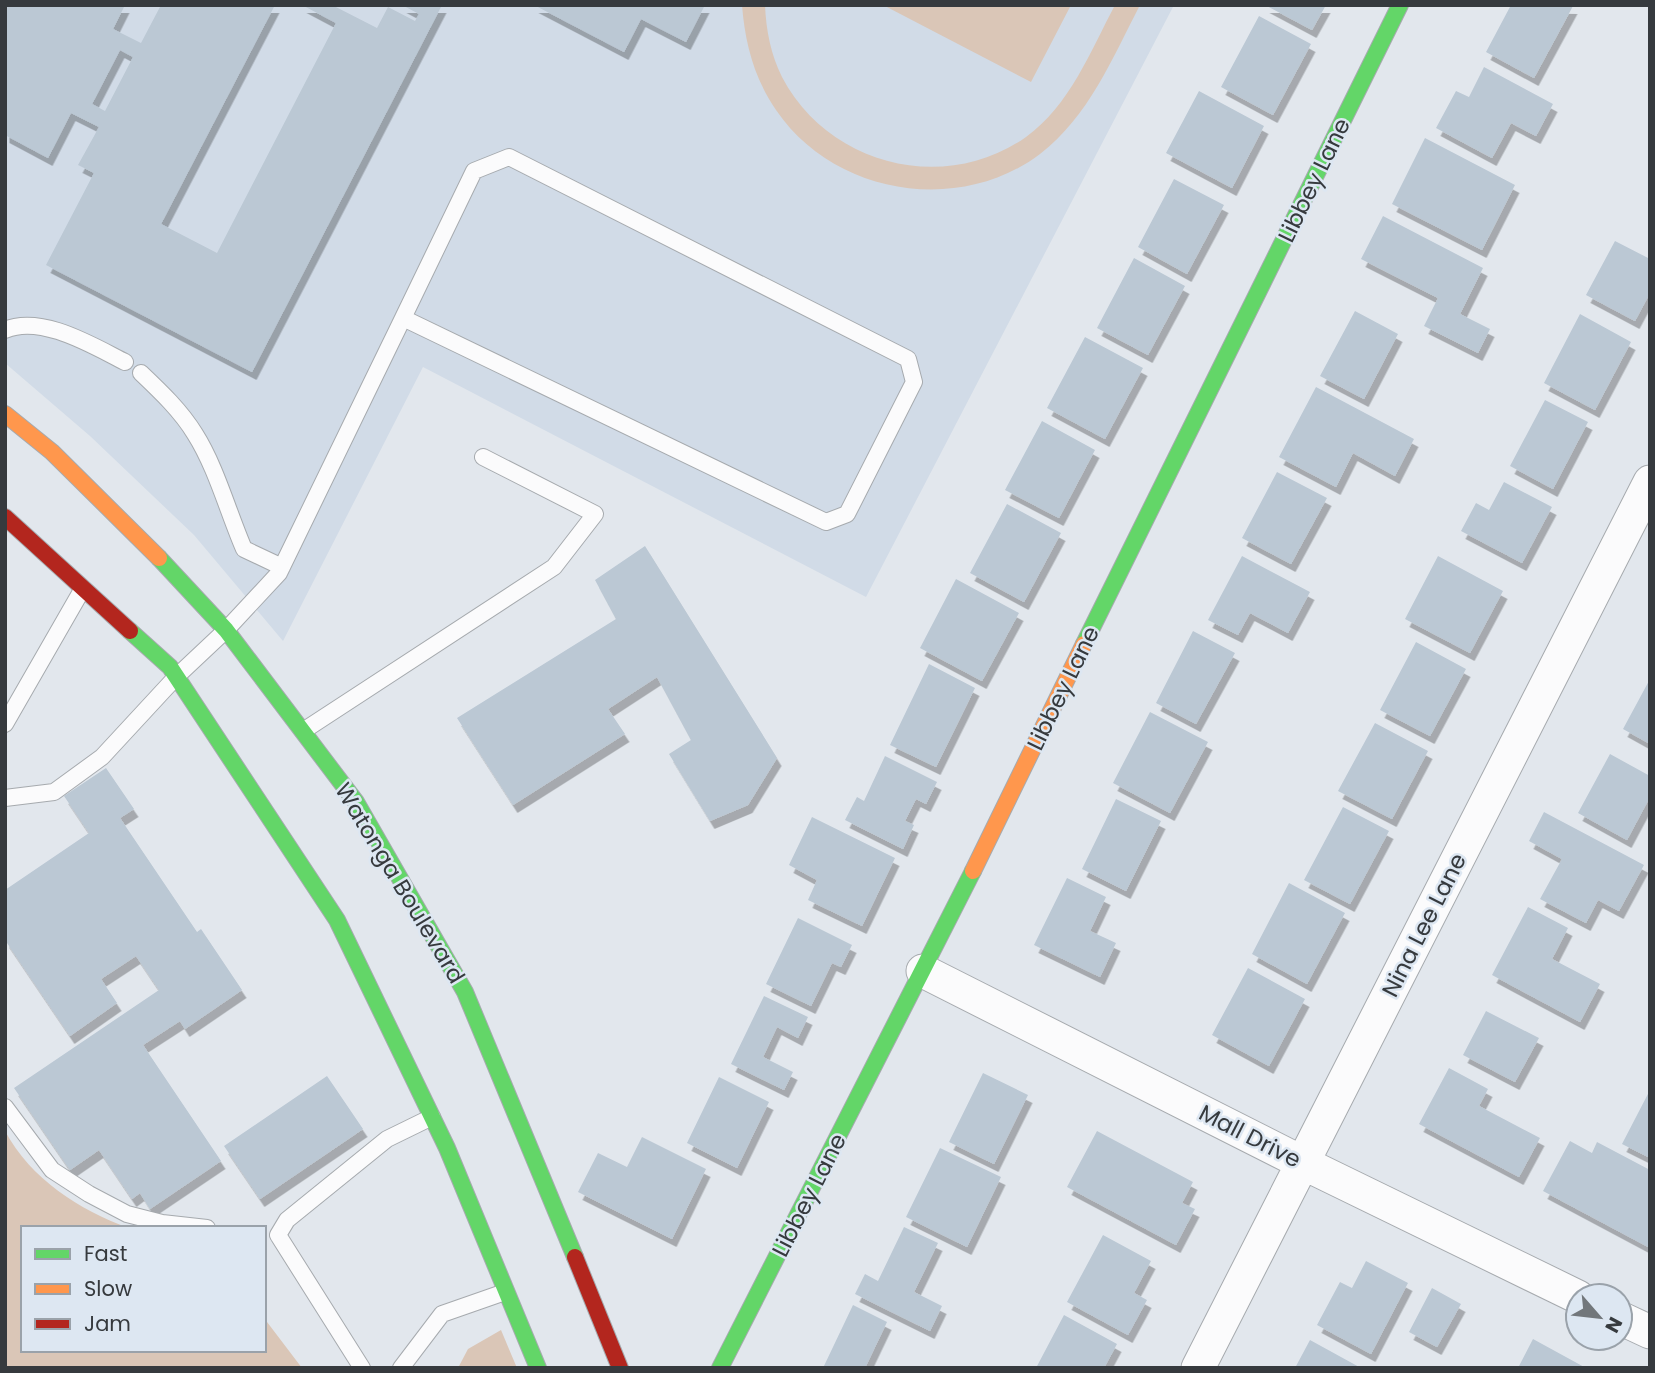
<svg xmlns="http://www.w3.org/2000/svg" width="1655" height="1373" font-family="Poppins,sans-serif">
<style>
.built{fill:#d1dbe7}
.green{fill:#dac6b7}
.building{fill:#bbc8d4;fill-rule:evenodd;filter:url(#shadow)}
.lines{fill:none;stroke-linecap:round;stroke-linejoin:round}
.lane-casing{stroke:#a6aaae;stroke-width:18}
.street-casing{stroke:#a6aaae;stroke-width:35}
.fast-casing{stroke:#a6aaae;stroke-width:18}
.slow-casing{stroke:#a6aaae;stroke-width:18}
.jam-casing{stroke:#a6aaae;stroke-width:18}
.lane{stroke:#fbfbfc;stroke-width:16}
.street{stroke:#fbfbfc;stroke-width:33}
.fast{stroke:#63d668;stroke-width:16}
.slow{stroke:#ff974d;stroke-width:16}
.jam{stroke:#b3261e;stroke-width:16}
.labels{text-anchor:middle;stroke-width:5;stroke-linejoin:round;paint-order:stroke}
.street-label{font-size:23px;fill:#363a3e;stroke:#dde7f2}
</style>
<defs>
<filter id="shadow"><feDropShadow dx="4.5" dy="8" stdDeviation="0" flood-color="#0004"/></filter>
</defs>
<rect width="100%" height="100%" fill="#e2e7ed"/>
<path class="built" d="M5 5H1174L866 597 423 367 283 641 194 535 90 436 5 363Z"/>
<path class="green" d="M742 5H765C766 30 771 55 782 77 828 165 944 195 1026 137 1070 105 1090 52 1115 5H1140C1112 59 1089 116 1040 154 958 216 833 194 776 110 754 78 745 43 742 5Z
M883 5H1071L1031 82Z
M5 1131C31 1179 79 1210 129 1228H23V1350H264V1318L302 1368H5Z
M501 1330 517 1368H458L468 1349Z"/>
<path class="building" d="M5 5H125L113 29 141 43 161 5H275L161 224 217 253 336 23 302 5H332L377 28 388 7 415 21 419 14 402 5H442L252 372 46 265 94 173 78 165 99 127 71 113 48 158 5 135ZM120 50 133 57 105 111 92 104Z
M534 5H705L686 42 641 19 624 52Z
M1265 5H1326L1312 30Z
M1511 5 1573 6 1534 78 1486 52Z
M1259 16 1311 44 1273 115 1221 87Z
M1484 67 1553 104 1536 136 1511 123 1492 158 1436 128 1456 91 1469 97Z
M1199 91 1264 126 1232 188 1166 153Z
M1425 138 1515 185 1482 250 1392 204Z
M1174 179 1224 205 1187 274 1138 247Z
M1383 216 1483 268 1460 314 1490 329 1478 353 1424 326 1438 298 1361 259Z
M1615 241 1650 259V293L1635 321 1586 295Z
M1134 258 1185 286 1148 355 1097 328Z
M1355 311 1398 334 1364 399 1320 376Z
M1580 314 1631 342 1595 410 1544 383Z
M1085 337 1143 368 1105 439 1047 408Z
M1316 387 1414 439 1395 476 1353 453 1336 487 1279 457Z
M1545 400 1588 422 1553 489 1510 466Z
M1042 421 1095 450 1059 518 1005 490Z
M1277 472 1327 498 1291 564 1242 538Z
M1504 482 1552 507 1522 563 1461 531 1476 503 1489 510Z
M1007 504 1061 533 1024 602 970 573Z
M645 546 777 758 748 805 710 821 669 754 691 740 657 677 608 709 625 734 513 805 457 718 616 619 595 580Z
M1242 556 1310 592 1288 633 1250 613 1238 635 1208 620Z
M1438 556 1503 591 1470 653 1405 619Z
M956 579 1019 613 982 681 920 648Z
M1193 631 1235 653 1196 724 1156 703Z
M1416 642 1466 669 1430 736 1380 710Z
M929 664 975 688 936 767 890 745Z
M1650 679V744L1623 729Z
M1150 712 1208 742 1170 813 1113 783Z
M1375 723 1428 751 1392 819 1338 791Z
M1610 754 1650 776V797L1627 840 1578 813Z
M885 756 937 782 926 804 916 799 905 821 914 825 903 849 845 820 857 797 864 801Z
M106 768 134 809 120 818 197 932 201 929 242 990 185 1029 180 1021 143 1045 221 1161 150 1209 140 1193 132 1199 99 1150 70 1170 14 1088 159 990 136 956 101 979 117 1003 70 1036 5 940V890L89 833 64 796Z
M1116 799 1161 821 1126 891 1082 869Z
M1343 807 1389 831 1350 904 1304 880Z
M1544 812 1644 865 1619 911 1598 900 1586 923 1540 899 1562 859 1529 841Z
M812 817 895 858 862 926 808 900 817 880 789 865Z
M1067 878 1106 897 1090 931 1116 943 1100 977 1034 945Z
M1289 883 1345 913 1307 984 1252 954Z
M1528 907 1568 928 1552 959 1600 984 1580 1022 1492 975Z
M798 918 852 945 841 967 832 963 811 1006 766 984Z
M1248 968 1305 999 1269 1066 1212 1035Z
M764 996 808 1017 798 1038 777 1027 763 1057 793 1072 784 1090 731 1064Z
M1486 1011 1539 1038 1515 1082 1463 1055Z
M1449 1068 1488 1089 1479 1106 1540 1138 1519 1177 1419 1124Z
M983 1073 1028 1095 994 1164 949 1142Z
M327 1076 363 1129 260 1199 224 1146Z
M719 1077 769 1102 737 1168 687 1143Z
M1650 1090V1158L1622 1144Z
M1097 1131 1193 1182 1182 1203 1195 1209 1176 1245 1067 1187Z
M642 1137 706 1169 672 1239 578 1192 598 1153 627 1167Z
M1570 1141 1592 1153 1597 1142 1650 1170V1248L1543 1191Z
M940 1148 1001 1177 967 1247 906 1217Z
M904 1227 938 1243 914 1292 942 1306 930 1331 855 1294 865 1274 878 1281Z
M1103 1235 1151 1261 1134 1293 1147 1300 1128 1335 1067 1302Z
M1366 1261 1408 1283 1371 1354 1317 1325 1340 1282 1352 1288Z
M1432 1288 1461 1304 1437 1347 1409 1332Z
M853 1305 887 1322 865 1368H823Z
M1064 1315 1117 1344 1104 1368H1036Z
M1533 1339 1586 1368H1518Z
M1310 1340 1361 1368H1295Z"/>
<g class="lines">
<defs>
<path id="lane" d="M509 157 908 359 914 382 847 514 826 522 403 318 474 171Z
M5 330C41 314 93 346 125 362
M141 373C161 392 181 411 195 434 216 467 228 512 244 549L282 567
M5 724 82 590
M303 731 554 567 595 514 483 457
M5 798 54 792 102 757 176 677 226 630 279 573 403 318
M5 1107 52 1170 89 1194 127 1214 162 1223 207 1228
M278 1235 287 1220 387 1139 432 1117
M278 1235 362 1368
M401 1368 442 1314 505 1292"/>
<path id="street" d="M923 971 1303 1163 1578 1297
M1620 1318 1650 1332
M1198 1368 1650 482"/>
<path id="fast" d="M159 558 226 630 356 802 465 992 575 1257
M130 631 170 667 337 920 447 1148 538 1368
M1084 644 1400 5
M720 1368 973 871"/>
<path id="slow" d="M5 414 52 452 159 558
M973 871 1084 644"/>
<path id="jam" d="M5 517 130 631
M575 1257 620 1368"/>
</defs>
<use href="#lane" class="lane-casing"/>
<use href="#street" class="street-casing"/>
<use href="#fast" class="fast-casing"/>
<use href="#slow" class="slow-casing"/>
<use href="#jam" class="jam-casing"/>
<use href="#lane" class="lane"/>
<use href="#street" class="street"/>
<use href="#fast" class="fast"/>
<use href="#slow" class="slow"/>
<use href="#jam" class="jam"/>
</g>
<g class="labels">
<g class="street-label">
<text transform="translate(1314 180) rotate(-64)" y="8">Libbey Lane</text>
<text transform="translate(1063 688) rotate(-64)" y="8">Libbey Lane</text>
<text transform="translate(400 883) rotate(59)" y="8">Watonga Boulevard</text>
<text transform="translate(1424 925) rotate(-63)" y="8">Nina Lee Lane</text>
<text transform="translate(1250 1136) rotate(27)" y="8">Mall Drive</text>
<text transform="translate(809 1195) rotate(-63)" y="8">Libbey Lane</text>
</g>
</g>
<rect width="1655" height="1373" fill="none" stroke="#363a3e" stroke-width="14"/>
<rect x="21" y="1226" width="245" height="126" fill="#dde7f2" stroke="#9aa2aa" stroke-width="2"/>
<rect x="35" y="1249" width="35" height="10" fill="#63d668" stroke="#9aa2aa" stroke-width="2"/>
<text x="84" y="1261" font-size="21" fill="#363a3e">Fast</text>
<rect x="35" y="1284" width="35" height="10" fill="#ff974d" stroke="#9aa2aa" stroke-width="2"/>
<text x="84" y="1296" font-size="21" fill="#363a3e">Slow</text>
<rect x="35" y="1319" width="35" height="10" fill="#b3261e" stroke="#9aa2aa" stroke-width="2"/>
<text x="84" y="1331" font-size="21" fill="#363a3e">Jam</text>
<g transform="translate(1599 1317) rotate(118)"><circle r="33" fill="#dde7f2" stroke="#9aa2aa" stroke-width="2"/>
<path d="M0-5L12 26L0 18L-12 26Z" fill="#72777b"/>
<text y="-10" font-size="19" font-weight="bold" text-anchor="middle" fill="#363a3e">N</text>
</g>
</svg>
